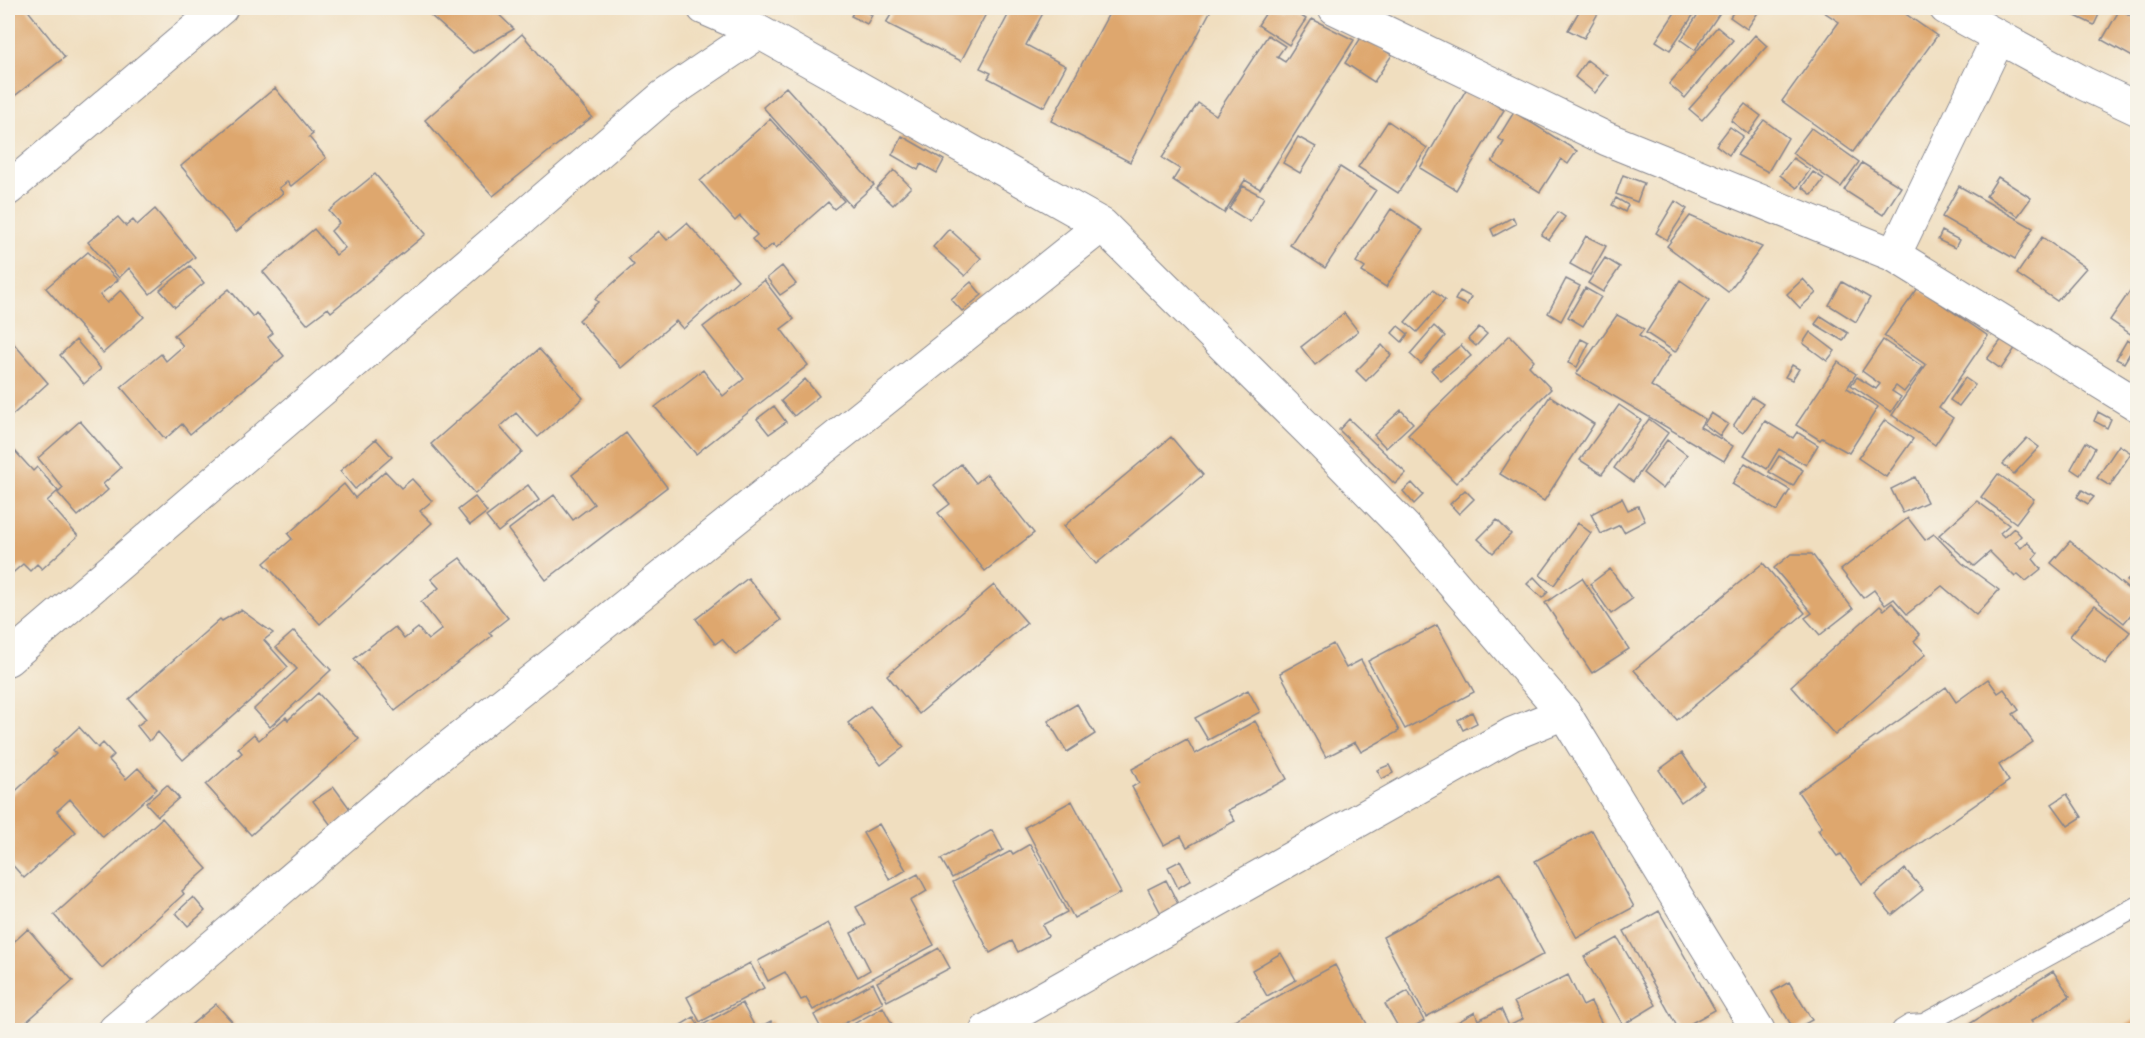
<svg xmlns="http://www.w3.org/2000/svg" width="2145" height="1038" font-family="'Patrick Hand',sans-serif">
<style>
.building{fill:#dea76e}
.lines{fill:none;stroke-linecap:round;stroke-linejoin:round}
.lane-casing{stroke:#86868e;stroke-width:22}
.street-casing{stroke:#86868e;stroke-width:35}
.lane{stroke:#fff;stroke-width:20}
.street{stroke:#fff;stroke-width:33}
</style>
<rect width="100%" height="100%" fill="#f7f3e8"/>
<filter id="ink" filterUnits="userSpaceOnUse"><feTurbulence type="fractalNoise" baseFrequency=".0167" numOctaves="2"/><feDisplacementMap in="SourceGraphic" scale="12" xChannelSelector="R" yChannelSelector="G"/><feConvolveMatrix kernelMatrix="1 2 1 2 8 2 1 2 1" color-interpolation-filters="sRGB"/></filter>
<filter id="wash" filterUnits="userSpaceOnUse"><feTurbulence type="fractalNoise" baseFrequency=".008" numOctaves="4" result="noise"/><feDisplacementMap in="SourceGraphic" scale="24" xChannelSelector="R" yChannelSelector="G"/><feGaussianBlur stdDeviation="1.35" result="paint"/><feColorMatrix in="noise" values="0 0 0 0 0 0 0 0 0 0 0 0 0 0 0 0 0 1.4 0 .05"/><feComposite in="paint" operator="in"/></filter>
<g filter="url(#wash)">
<rect width="100%" height="100%" fill="#f0debf"/>
<g id="blocks">
<path class="building" d="M8 8H26L65 57 8 101Z
M435 8H492L514 29 473 53 429 14Z
M856 8 872 15 867 24 851 16Z
M895 8H989L961 61 886 23Z
M1012 8H1033L1043 13 1026 45 1066 66 1044 107 988 78 991 73 980 68Z
M1112 8H1212L1130 162 1051 121Z
M1269 8H1289L1306 19 1289 45 1258 25Z
M1581 8H1601L1584 38 1568 30Z
M1678 8H1698L1670 50 1656 41Z
M1702 8H1723L1695 50 1681 40Z
M1736 8H1761L1747 29 1730 17Z
M1818 8H1897L1937 36 1853 152 1782 101 1839 22Z
M2059 8H2102L2094 25Z
M2120 9 2138 20V60L2102 40Z
M1312 19 1354 40 1260 189 1245 180 1224 213 1173 180 1180 169 1162 158 1198 103 1216 115 1268 35 1285 46 1277 57 1285 62Z
M1717 27 1733 40 1685 98 1669 84Z
M522 34 592 117 493 196 425 120Z
M1755 35 1767 46 1702 120 1689 109Z
M1362 36 1392 55 1374 82 1345 63Z
M1587 60 1608 76 1595 93 1575 77Z
M786 87 874 185 851 206 763 107Z
M275 88 313 134 309 137 326 158 291 186 287 182 279 188 283 193 236 232 181 166Z
M1467 88 1504 110 1456 190 1420 168Z
M1745 104 1761 116 1748 134 1731 121Z
M1514 112 1577 151 1568 164 1561 159 1540 192 1492 162 1504 142 1498 138Z
M770 119 844 201 834 209 828 202 776 248 773 244 763 252 752 239 757 235 740 216 735 221 700 181Z
M1764 120 1788 138 1768 172 1737 155Z
M1388 121 1427 148 1398 193 1358 167Z
M1730 127 1743 136 1729 155 1716 145Z
M1811 128 1859 162 1841 187 1792 153Z
M902 136 944 160 937 173 921 164 918 170 892 155Z
M1298 137 1316 147 1300 173 1283 163Z
M1793 158 1810 170 1797 188 1780 175Z
M1862 163 1901 187 1883 215 1844 190Z
M1340 167 1376 190 1325 268 1290 245Z
M894 170 911 187 893 205 876 189Z
M1813 172 1824 179 1812 195 1802 187Z
M375 174 426 234 331 312 328 308 307 324 263 272 314 229 336 255 345 248 331 231 339 223 329 211Z
M1623 175 1644 183 1637 202 1616 194Z
M1998 177 2031 198 2018 216 1986 196Z
M1243 186 1264 197 1250 222 1229 209Z
M1959 186 2033 228 2015 259 1942 217Z
M1616 198 1628 205 1625 212 1612 205Z
M1675 201 1687 209 1667 240 1656 233Z
M155 209 195 257 150 294 129 268 119 278 88 242 118 217 126 226 133 220 137 225Z
M1391 209 1423 230 1386 287 1362 272 1365 268 1356 262Z
M1558 212 1565 217 1549 240 1541 235Z
M1690 216 1762 247 1728 292 1667 246Z
M1513 217 1516 224 1494 236 1491 229Z
M687 223 738 280 683 329 676 321 621 368 579 320 598 302 595 299 634 265 628 258 659 231 667 240Z
M949 229 981 258 965 276 933 247Z
M1942 231 1959 240 1955 248 1938 240Z
M1586 236 1606 246 1590 275 1570 264Z
M2042 237 2086 268 2057 301 2017 274Z
M88 252 118 280 100 295 107 303 121 290 144 317 103 353 46 288Z
M1605 258 1620 267 1603 292 1588 283Z
M190 266 204 283 175 307 160 290Z
M782 266 796 284 780 295 767 278Z
M1566 279 1580 286 1561 321 1548 313Z
M1803 279 1816 293 1800 308 1787 294Z
M764 280 794 319 781 329 808 365 696 454 655 407 703 370 723 396 744 379 703 327Z
M1680 280 1709 300 1675 352 1646 333Z
M971 282 982 295 962 311 951 299Z
M1842 282 1870 298 1856 322 1829 305Z
M1585 288 1601 297 1583 326 1568 317Z
M1918 288 1988 336 1939 408 1953 418 1935 445 1892 415 1926 365 1884 336Z
M2132 288 2138 292V339L2110 320Z
M229 289 253 317 256 313 273 333 268 337 284 356 190 434 182 424 165 439 121 387 161 354 166 361 183 346 174 335Z
M1433 290 1445 300 1417 332 1405 322Z
M1460 291 1471 297 1467 305 1455 300Z
M1344 313 1358 331 1315 365 1301 347Z
M1617 315 1644 329 1639 336 1670 355 1651 386 1705 419 1700 427 1733 446 1724 461 1576 374Z
M1821 316 1848 333 1843 341 1815 324Z
M1398 326 1408 334 1402 342 1392 333Z
M1434 326 1445 336 1421 364 1410 354Z
M1479 327 1487 334 1476 346 1468 339Z
M1810 332 1835 351 1827 361 1803 343Z
M1510 335 1534 360 1529 366 1551 389 1456 483 1408 435Z
M2005 335 2018 344 2001 369 1987 359Z
M8 337 48 383 8 419Z
M1581 339 1589 343 1577 367 1568 363Z
M76 340 101 369 84 384 60 355Z
M1883 340 1923 367 1904 392 1896 386 1892 391 1901 397 1891 412 1851 385 1857 377 1876 389 1880 384 1862 371Z
M2127 340 2135 345 2124 363 2116 359Z
M1382 345 1391 355 1366 381 1356 371Z
M1461 345 1471 356 1441 381 1431 370Z
M539 349 583 398 538 437 516 413 500 427 522 452 475 494 431 444Z
M1838 362 1856 374 1847 388 1878 407 1849 453 1822 438 1820 440 1796 425Z
M1792 365 1799 369 1792 380 1785 377Z
M1965 378 1975 385 1959 406 1950 400Z
M805 379 819 396 794 416 781 401Z
M1550 396 1594 424 1544 501 1500 474Z
M1752 397 1763 404 1743 433 1733 426Z
M1619 405 1641 420 1602 474 1580 460Z
M774 406 786 422 769 434 757 419Z
M1401 410 1413 423 1386 448 1374 435Z
M2098 412 2111 419 2107 428 2094 421Z
M1711 413 1728 424 1720 436 1704 424Z
M1349 419 1406 473 1395 484 1339 430Z
M1649 419 1668 433 1633 482 1614 468Z
M1885 420 1913 439 1886 477 1858 458Z
M80 421 121 468 103 484 108 490 78 516 58 493 63 488 38 458Z
M1765 421 1793 438 1797 432 1818 445 1806 465 1779 449 1767 469 1744 455Z
M626 433 667 487 546 580 508 530 554 495 573 520 594 504 572 475Z
M1171 437 1203 475 1096 564 1064 526Z
M2027 438 2039 447 2014 474 2003 464Z
M376 439 392 457 355 489 340 471Z
M1667 440 1687 455 1663 489 1643 473Z
M2086 442 2095 448 2080 475 2071 469Z
M2119 445 2131 453 2110 486 2097 478Z
M15 451 33 471 37 467 58 491 47 501 78 536 42 569 37 564 30 571 23 564 9 576 8 574V458Z
M1779 456 1803 470 1793 486 1769 472Z
M1745 463 1790 490 1777 511 1732 484Z
M961 464 976 483 987 474 1034 533 985 571 938 513 950 504 934 485Z
M385 471 401 488 412 479 432 501 420 511 432 523 320 624 264 563 292 539 288 534 344 484 355 498Z
M1998 474 2034 499 2016 523 1981 497Z
M1915 477 1927 502 1903 513 1891 489Z
M1412 483 1423 495 1414 504 1403 491Z
M528 485 539 500 498 532 486 517Z
M1465 490 1474 499 1459 514 1450 504Z
M2082 490 2094 497 2088 504 2077 497Z
M475 497 487 512 470 525 458 510Z
M1622 498 1628 510 1638 506 1645 521 1624 532 1620 525 1601 534 1591 514Z
M1977 501 2009 525 2000 533 2004 537 2014 528 2021 536 2015 542 2021 548 2027 542 2038 553 2033 559 2041 569 2026 581 2018 574 2015 577 1990 552 1974 566 1939 535Z
M1908 518 1925 540 1934 534 1962 563 1999 590 1976 615 1942 586 1907 614 1894 599 1885 605 1874 590 1863 598 1841 570Z
M1497 520 1511 534 1493 553 1478 539Z
M1578 523 1591 533 1554 585 1540 575Z
M2070 541 2138 597V606L2124 623 2051 563Z
M1791 554H1812L1853 609 1820 635 1805 618 1812 613 1774 568Z
M460 558 508 618 489 633 492 636 395 711 354 659 395 627 404 639 418 628 428 640 442 629 421 602 439 588 431 579Z
M1763 563 1805 613 1677 720 1634 670Z
M2138 568V590L2127 581Z
M1610 569 1632 599 1611 614 1590 584Z
M1534 577 1548 592 1542 598 1527 584Z
M748 578 781 620 736 655 722 639 715 644 696 619Z
M1582 578 1629 649 1592 673 1545 603Z
M994 585 1027 623 919 714 887 675Z
M1892 603 1920 635 1914 641 1926 654 1835 735 1791 686 1880 606 1884 610Z
M2095 605 2130 632 2105 664 2070 636Z
M241 610 273 633 264 640 288 667 183 760 158 732 149 741 137 726 146 719 129 699 220 619 222 621Z
M1437 625 1474 692 1405 729 1368 661Z
M294 631 331 670 270 727 254 709 297 669 276 647Z
M1333 644 1346 668 1361 660 1399 731 1361 752 1355 742 1326 757 1280 673Z
M1988 679 1998 693 2004 689 2019 710 2013 714 2033 742 1999 765 2009 781 1862 884 1841 854 1837 856 1818 830 1822 827 1798 792 1946 687 1956 702Z
M1248 690 1260 712 1208 740 1195 718Z
M318 693 359 739 251 835 206 785 242 753 238 748 254 734 259 740 286 717 288 720Z
M1077 704 1095 734 1067 752 1048 721Z
M870 706 904 747 881 765 848 723Z
M1472 712 1477 723 1463 730 1458 720Z
M1255 721 1287 779 1228 810 1235 821 1187 847 1181 836 1164 845 1132 787 1139 783 1132 769 1187 739 1195 754Z
M79 727 98 748 103 743 114 755 109 760 126 779 138 768 157 789 103 837 70 799 57 811 76 832 24 878 8 860V798L56 754 53 751Z
M1682 753 1704 785 1681 802 1659 770Z
M1389 765 1393 773 1382 779 1377 770Z
M167 785 179 798 158 816 146 803Z
M334 787 353 813 333 828 313 801Z
M2067 794 2082 817 2068 826 2052 804Z
M1072 801 1121 893 1074 918 1025 827Z
M162 818 207 869 182 891 184 894 102 968 54 915Z
M879 824 906 870 890 880 863 833Z
M992 830 1003 850 952 878 941 859Z
M1592 830 1634 907 1577 938 1535 861Z
M1030 844 1067 912 1042 925 1048 936 1018 952 1012 941 990 953 953 882 1011 851 1013 854Z
M1180 861 1191 880 1178 888 1168 867Z
M1905 869 1923 890 1892 915 1875 895Z
M1500 873 1544 954 1426 1017 1383 937Z
M918 874 927 891 910 901 934 945 813 1010 806 998 801 1000 785 972 768 981 758 961 828 923 858 977 870 970 851 933 866 925 856 907Z
M1166 880 1181 910 1164 919 1148 889Z
M193 897 205 911 188 926 176 913Z
M1659 911 1715 1010 1679 1030 1624 931Z
M28 929 73 981 17 1030H8V947Z
M1618 938 1656 1005 1623 1025 1584 957Z
M939 948 950 968 887 1001 877 982Z
M1281 953 1296 980 1267 996 1252 970Z
M750 963 764 988 700 1022 687 997Z
M1335 965 1368 1026 1360 1030H1304L1302 1027 1296 1030H1216Z
M2053 971 2070 996 2031 1021 2037 1030H1960Z
M1568 975 1583 1006 1591 1002 1605 1030H1444L1475 1012 1478 1020 1501 1009 1509 1026 1523 1019 1514 1002Z
M1789 982 1812 1020 1794 1030 1772 992Z
M873 983 883 1003 832 1030H822L814 1015Z
M1408 991 1424 1021 1407 1030H1400L1385 1004Z
M742 1003 756 1029 771 1021 776 1030H681L679 1026 694 1017 699 1027Z
M216 1004 234 1024 226 1030H185Z
M883 1007 895 1030H852L850 1026Z
M2138 1018V1030H2118Z"/>
</g>
</g>
<g filter="url(#ink)">
<use href="#blocks" fill-opacity="0" stroke="#86868e" stroke-width="1.5"/>
<g class="lines">
<defs>
<path id="lane" d="M1902 1030 1910 1025 1924 1024 2138 906"/>
<path id="street" d="M704 8 759 32 1102 225 1320 441 1408 531 1564 713 1758 1030
M1335 8 1607 139 1894 255 2138 405
M1999 37 2085 84 2138 109
M8 189 221 8
M1894 255 1999 37 1946 8
M8 659 663 97 759 32
M115 1030 418 772 1102 225
M987 1030 1512 734 1564 713"/>
</defs>
<use href="#lane" class="lane-casing"/>
<use href="#street" class="street-casing"/>
<use href="#lane" class="lane"/>
<use href="#street" class="street"/>
</g>
</g>
<rect width="2145" height="1038" fill="none" stroke="#f7f3e8" stroke-width="30"/>
</svg>
